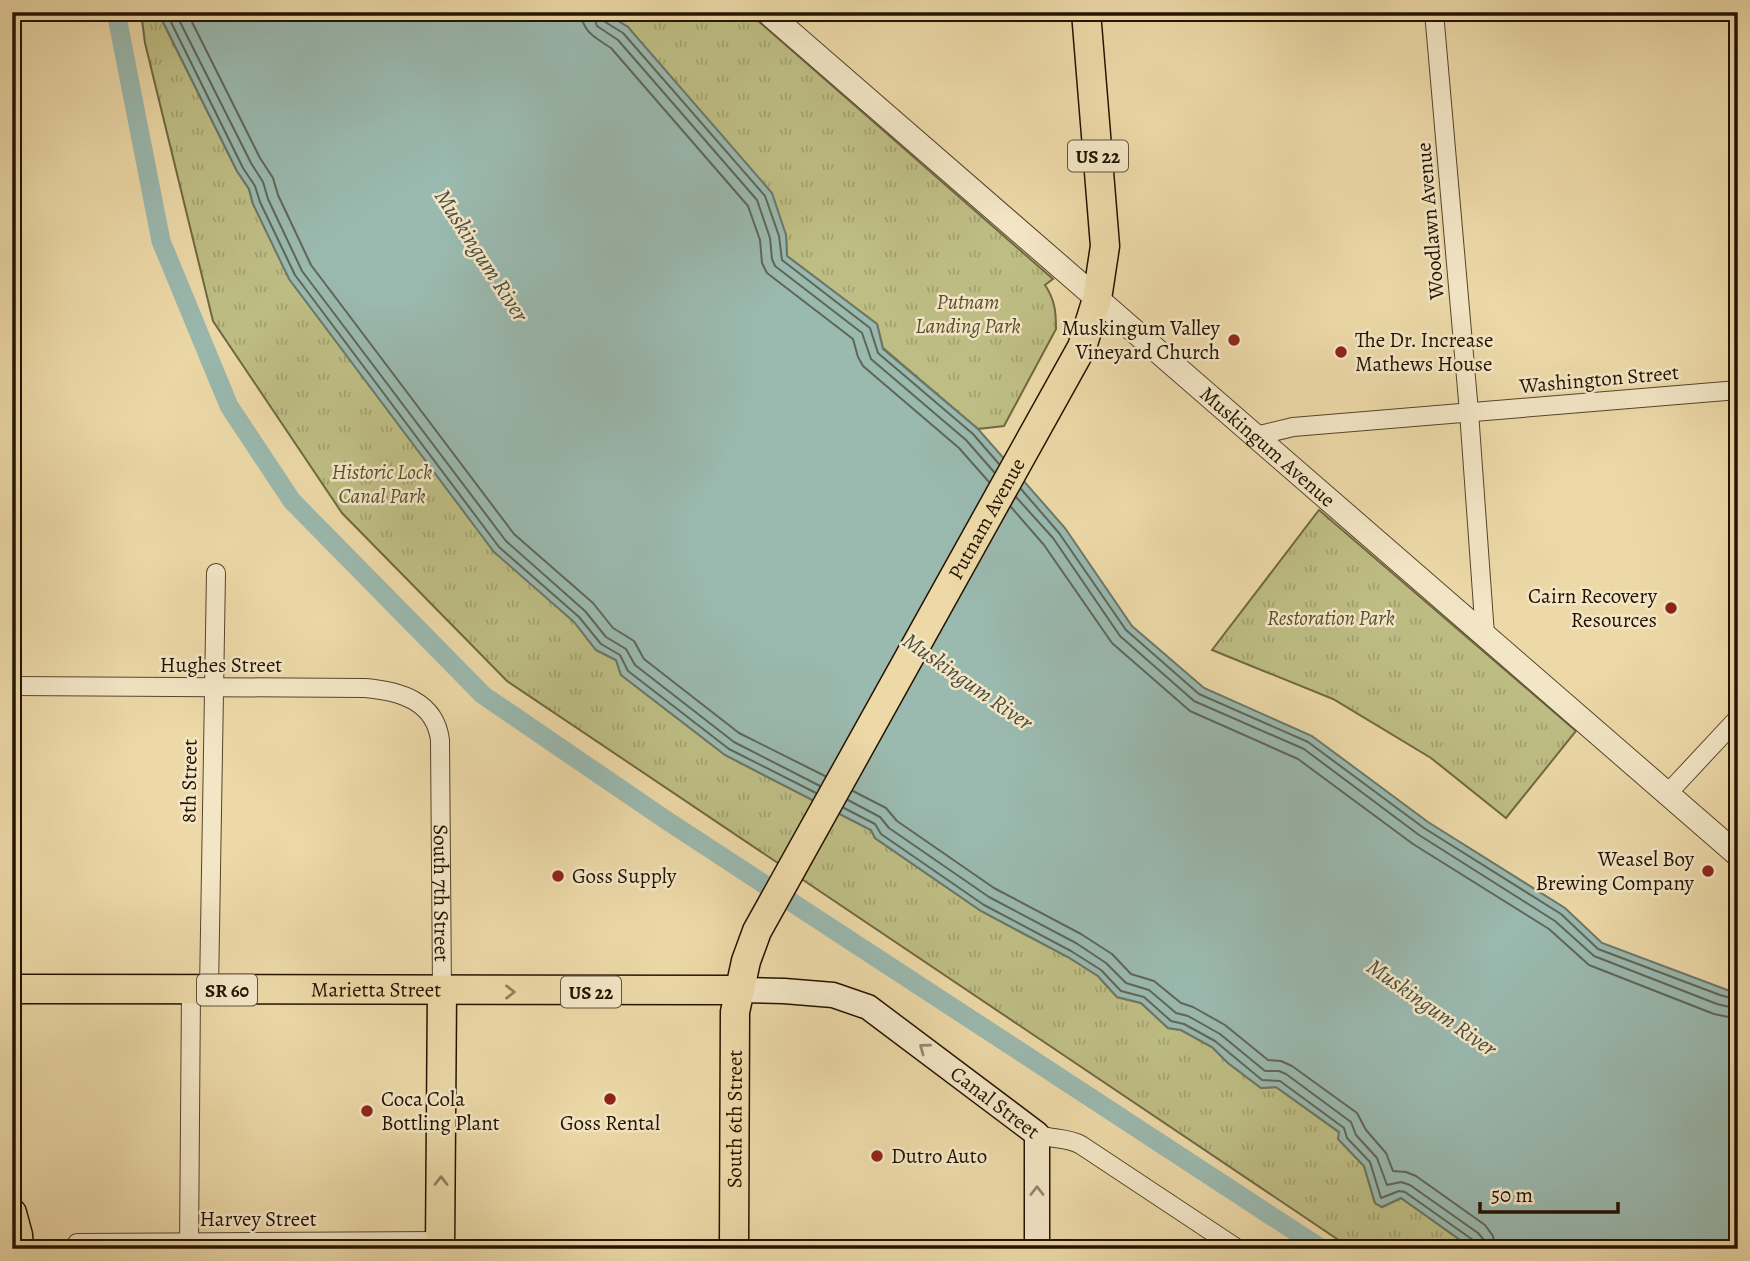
<svg xmlns="http://www.w3.org/2000/svg" width="1750" height="1261" font-family="Alegreya,serif">
<style>
.park{fill:url(#park-tufts);stroke:#716842;stroke-width:2}
.water{fill:#9ab9af;stroke:#6b7769;stroke-width:2}
.lines{fill:none;stroke-linecap:round;stroke-linejoin:round}
.shore{stroke:#5f6658;stroke-width:2}
.canal{stroke:#9ab9af;stroke-width:19}
.minor-casing{stroke:#56442a;stroke-width:20}
.tertiary-casing{stroke:#56442a;stroke-width:25}
.secondary-casing{stroke:#241300;stroke-width:27}
.primary-casing{stroke:#241300;stroke-width:31}
.minor{stroke:#f3e6c6;stroke-width:18}
.tertiary{stroke:#f3e6c6;stroke-width:23}
.secondary{stroke:#f3e6c6;stroke-width:24}
.primary{stroke:#edd9a8;stroke-width:28}
.oneway{stroke:#93805c}
.oneway2{stroke:#96876d}
.poi-dot{fill:#8f2418;stroke:#f3e6c6;stroke-width:2.5}
.labels{text-anchor:middle;stroke-width:5;stroke-linejoin:round;paint-order:stroke}
.shield{fill:#f3e6c6;stroke:#62523b;stroke-width:2}
.shield-label{font-size:19px;font-weight:bold;fill:#241300}
.street-label{font-size:21px;fill:#241300;stroke:#f3e6c6}
.park-label{font-size:21px;font-style:italic;fill:#5a4f2e;stroke:#f3e6c6}
.poi-label{font-size:21px;fill:#241300;stroke:#f3e6c6;text-anchor:start}
.water-label{font-size:23px;font-style:italic;fill:#4d4d3d;stroke:#f3e6c6}
</style>
<defs>
<pattern id="park-tufts" width="24" height="20" patternUnits="userSpaceOnUse" patternTransform="scale(1.75)"><rect width="24" height="20" fill="#bebe84"/><path d="M3 7l-1-3M5 7V3M7 7l1-3M15 17l-1-3M17 17v-4M19 17l1-3" fill="none" stroke="#a3a270"/></pattern>
</defs>
<rect width="100%" height="100%" fill="#edd9a8"/>
<filter id="stains"><feTurbulence type="fractalNoise" baseFrequency=".00286" numOctaves="4"/><feColorMatrix values="0 0 0 0 .2 0 0 0 0 .09 0 0 0 0 .02 0 0 0 .5 -.17"/></filter>
<radialGradient id="worn" r=".72"><stop offset=".6" stop-color="#630" stop-opacity="0"/><stop offset="1" stop-color="#630" stop-opacity=".3"/></radialGradient>
<path class="park" d="M141 12H158L237 171 249 189 253 204 596 650 616 660 621 675 725 755 871 830 875 838 981 911 1068 957 1098 976 1117 997 1141 1003 1168 1028 1181 1030 1212 1047 1228 1063 1261 1088 1276 1087 1340 1133 1338 1139 1364 1166 1375 1203 1382 1207 1401 1198 1473 1249H1352L507 681 342 513 213 321 145 43Z
M603 12H748L1053 279 1045 285C1055 300 1056 312 1056 329L1004 426 978 429 883 348 877 324 787 256 786 235 662 69 628 27Z
M1319 510 1576 731 1506 818 1431 758 1333 699 1212 650Z"/>
<path class="water" d="M158 12H603L628 27 772 193 786 235 787 256 877 324 883 349 978 429 1065 528 1132 626 1204 688 1312 736 1428 822 1565 908 1602 943 1738 994V1249H1473L1401 1198 1382 1207 1375 1203 1364 1166 1338 1139 1339 1132 1276 1087 1261 1088 1228 1063 1212 1047 1181 1030 1168 1028 1141 1003 1117 997 1098 976 1068 957 981 911 875 838 871 830 725 755 621 675 616 660 596 650 574 622 494 552 289 279 253 204 249 189 237 171Z"/>
<g class="lines">
<path class="shore" d="M166 12 243 168 255 186 260 202 295 275 499 547 579 617 601 644 620 655 628 671 729 749 816 793
M175 12 251 163 263 182 268 199 302 271 506 541 585 611 606 637 626 649 635 665 734 742 820 786
M187 12 260 158 273 178 278 195 311 265 514 534 593 603 613 628 634 641 644 659 739 733 825 776
M581 12C582 32 596 38 611 48L748 206 760 240 762 263 767 273 853 339 858 357 863 366 959 448 989 482
M592 12 597 26 618 40 757 200 770 238 772 259 775 266 862 333 871 359 966 440 994 472
M600 12 602 20 623 33 765 196 779 236 782 260 870 328 878 353 973 434 999 464
M1021 489 1059 533 1126 630 1199 694 1308 742 1424 828 1561 914 1598 949 1720 995 1738 1000
M1016 497 1053 538 1120 636 1194 701 1304 749 1419 835 1555 921 1594 956 1717 1004 1738 1009
M1011 507 1044 545 1112 643 1190 711 1298 759 1413 844 1549 929 1589 965 1714 1014 1738 1019
M853 791 886 808 897 821 994 888 1081 934 1112 954 1131 974 1154 981 1181 1003 1193 1007 1225 1025 1268 1060 1281 1061 1292 1066 1357 1113 1366 1130 1386 1153 1393 1171 1406 1172 1416 1176 1485 1225 1493 1236 1495 1249
M848 800 880 817 889 828 989 897 1076 943 1106 963 1126 983 1149 990 1176 1013 1188 1016 1220 1034 1265 1071H1279L1286 1074 1351 1122 1356 1135 1377 1158 1387 1185 1401 1182 1410 1185 1478 1233 1484 1240 1485 1249
M844 808 875 824 881 834 984 905 1071 951 1101 970 1121 991 1144 997 1171 1021 1184 1024 1215 1041 1262 1080 1280 1081 1344 1128 1347 1138 1370 1162 1381 1198 1399 1191 1405 1192 1473 1240 1476 1249"/>
<path class="canal" d="M116 12 161 241 229 406 292 501 483 695 666 820 1322 1249"/>
<defs>
<g id="minor">
<path d="M1434 12 1469 412 1485 635"/>
<path d="M1256 436 1293 427 1738 390"/>
<path id="s1" d="M12 686 365 688C400 691 435 701 440 740L442 991"/>
<path d="M1668 793 1738 718"/>
<path d="M209 990 216 573"/>
<path d="M1037 1134C1052 1140 1067 1137 1081 1145L1238 1249"/>
<path d="M77 1243 440 1241"/>
<path d="M189 1249 191 990"/>
</g>
<g id="tertiary">
<path id="s2" d="M767 12 1738 855"/>
</g>
<g id="secondary">
<path id="s3" d="M740 990 784 991 833 995 868 1007 1037 1134V1249"/>
</g>
<g id="primary">
<path id="s4" d="M12 989 740 990"/>
<path d="M12 1213 18 1235 19 1249"/>
<path d="M440 1249 442 991"/>
<path id="s5" d="M734 1249 735 1012 746 961 757 931 1082 347 1097 299 1105 246 1086 12"/>
</g>
</defs>
<use href="#minor" class="minor-casing"/>
<use href="#tertiary" class="tertiary-casing"/>
<use href="#secondary" class="secondary-casing"/>
<use href="#primary" class="primary-casing"/>
<use href="#minor" class="minor"/>
<use href="#tertiary" class="tertiary"/>
<use href="#secondary" class="secondary"/>
<use href="#primary" class="primary"/>
</g>
<defs><path id="oneway-chevron" d="M-2-3.5L2.5 0L-2 3.5" fill="none" stroke-width="1.6" stroke-linecap="round" stroke-linejoin="round" transform="scale(1.75)"/></defs>
<g class="oneway">
<use href="#oneway-chevron" transform="translate(510 992)"/>
<use href="#oneway-chevron" transform="translate(441 1181) rotate(-90)"/>
</g>
<g class="oneway2">
<use href="#oneway-chevron" transform="translate(924 1048) rotate(-143)"/>
<use href="#oneway-chevron" transform="translate(1037 1191) rotate(-90)"/>
</g>
<g class="poi-dot">
<circle cx="1234" cy="340" r="7"/>
<circle cx="1341" cy="352" r="7"/>
<circle cx="1671" cy="608" r="7"/>
<circle cx="1708" cy="871" r="7"/>
<circle cx="558" cy="876" r="7"/>
<circle cx="610" cy="1099" r="7"/>
<circle cx="367" cy="1111" r="7"/>
<circle cx="877" cy="1156" r="7"/>
</g>
<g class="labels">
<g class="shield">
<rect x="1068" y="140.5" width="60" height="31" rx="5"/>
<rect x="197" y="974.5" width="60" height="31" rx="5"/>
<rect x="561" y="976.5" width="60" height="31" rx="5"/>
</g>
<g class="shield-label">
<text x="1098" y="163">US 22</text>
<text x="227" y="997">SR 60</text>
<text x="591" y="999">US 22</text>
</g>
<g class="street-label">
<text transform="translate(1430 221) rotate(-95)" y="7">Woodlawn Avenue</text>
<text transform="translate(1599 379) rotate(-5)" y="7">Washington Street</text>
<text dy="7" stroke="none"><textPath href="#s2" startOffset="663">Muskingum Avenue</textPath></text>
<text dy="7" stroke="none"><textPath href="#s5" startOffset="793">Putnam Avenue</textPath></text>
<text x="221" y="672">Hughes Street</text>
<text transform="translate(189 781) rotate(-89)" y="7">8th Street</text>
<text dy="7" stroke="none"><textPath href="#s1" startOffset="606">South 7th Street</textPath></text>
<text dy="7" stroke="none"><textPath href="#s4" startOffset="364">Marietta Street</textPath></text>
<text dy="7" stroke="none"><textPath href="#s3" startOffset="289">Canal Street</textPath></text>
<text dy="7" stroke="none"><textPath href="#s5" startOffset="130">South 6th Street</textPath></text>
<text x="258" y="1226">Harvey Street</text>
</g>
<g class="park-label">
<text x="968" y="309">Putnam<tspan x="968" dy="24">Landing Park</tspan></text>
<text x="382" y="479">Historic Lock<tspan x="382" dy="24">Canal Park</tspan></text>
<text x="1331" y="625">Restoration Park</text>
</g>
<g class="poi-label">
<text x="1220" y="335" text-anchor="end">Muskingum Valley<tspan x="1220" dy="24">Vineyard Church</tspan></text>
<text x="1355" y="347">The Dr. Increase<tspan x="1355" dy="24">Mathews House</tspan></text>
<text x="1657" y="603" text-anchor="end">Cairn Recovery<tspan x="1657" dy="24">Resources</tspan></text>
<text x="1694" y="866" text-anchor="end">Weasel Boy<tspan x="1694" dy="24">Brewing Company</tspan></text>
<text x="572" y="883">Goss Supply</text>
<text x="381" y="1106">Coca Cola<tspan x="381" dy="24">Bottling Plant</tspan></text>
<text x="610" y="1130" text-anchor="middle">Goss Rental</text>
<text x="891" y="1163">Dutro Auto</text>
</g>
<g class="water-label">
<text transform="translate(482 255) rotate(57)" y="8">Muskingum River</text>
<text transform="translate(968 681) rotate(35)" y="8">Muskingum River</text>
<text transform="translate(1432 1007) rotate(35)" y="8">Muskingum River</text>
</g>
</g>
<rect width="1750" height="1261" fill="none" stroke="#edd9a8" stroke-width="42"/>
<rect x="14" y="14" width="1722" height="1233" fill="none" stroke="#241300" stroke-width="3.5"/>
<rect x="21" y="21" width="1708" height="1219" fill="none" stroke="#241300" stroke-width="2"/>
<path d="M1480 1202v10h138v-10" fill="none" stroke="#241300" stroke-width="3.5"/>
<text x="1491" y="1202" font-size="21" fill="#241300" stroke="#f3e6c6" stroke-width="5" paint-order="stroke">50 m</text>
<rect width="100%" height="100%" filter="url(#stains)"/>
<rect width="100%" height="100%" fill="url(#worn)"/>
</svg>
